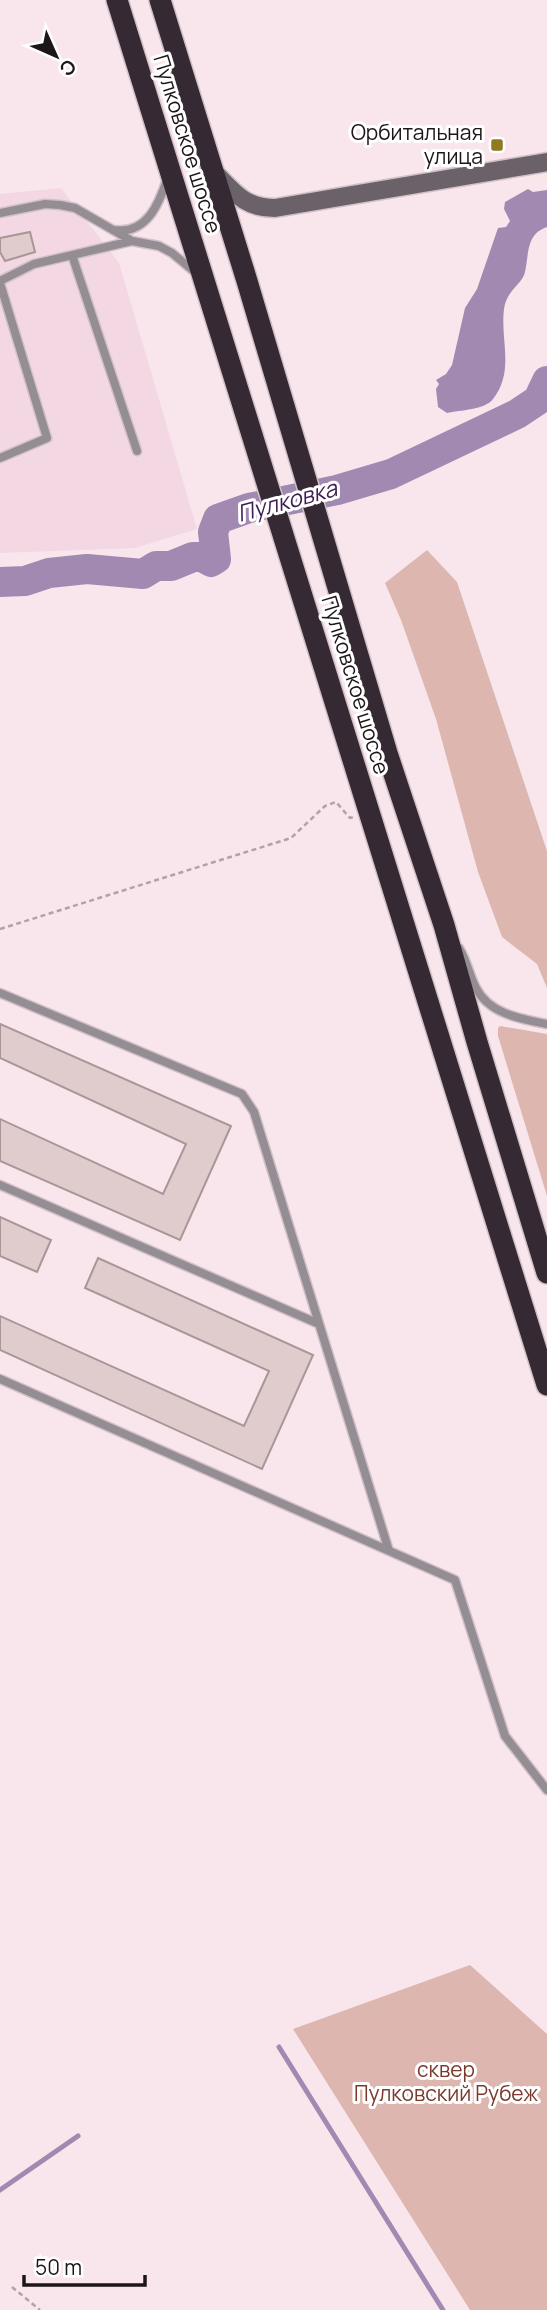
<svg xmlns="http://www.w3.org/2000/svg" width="547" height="2310" font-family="Manrope,sans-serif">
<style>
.built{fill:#f3d7e2}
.green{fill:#ddb7af}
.water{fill:#a189b2}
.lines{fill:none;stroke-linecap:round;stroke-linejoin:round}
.stream{stroke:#a189b2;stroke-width:5}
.river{stroke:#a189b2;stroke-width:30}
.building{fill:#e0cbcd;stroke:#a99697;stroke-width:2}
.lane-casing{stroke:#d1c1c7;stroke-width:11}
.secondary-casing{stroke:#d1c1c7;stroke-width:21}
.highway-casing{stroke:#d1c1c7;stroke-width:24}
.path{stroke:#b1a2a7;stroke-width:2.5;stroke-dasharray:5 3.5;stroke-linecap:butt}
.lane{stroke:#948d93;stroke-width:8}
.secondary{stroke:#6a6169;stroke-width:18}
.highway{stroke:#352933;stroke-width:21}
.poi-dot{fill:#90791f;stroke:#fff;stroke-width:2.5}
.labels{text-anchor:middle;stroke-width:6;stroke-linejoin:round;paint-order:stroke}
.poi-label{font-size:21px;fill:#1d1619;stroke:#fff;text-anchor:end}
.street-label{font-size:21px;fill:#1d1619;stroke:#fff}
.park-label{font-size:21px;fill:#7b3a2d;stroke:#fff}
.water-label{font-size:23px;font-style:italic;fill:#3e1e51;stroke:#fff}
</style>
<rect width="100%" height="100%" fill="#f9e6ed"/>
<path class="built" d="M61 188 119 263 197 529 135 548 0 553V194Z"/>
<path class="green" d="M427 550 457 582 547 851V988L537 964 502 937 478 872 436 719 401 620 385 583Z
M500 1026 547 1034V1196L498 1036V1028Z
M470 1965 547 2034V2310H470L293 2029Z"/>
<path class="water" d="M528 189 533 192 547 190V227C526 234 529 254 525 272 522 285 507 289 504 309 500 340 515 371 493 399 485 410 460 410 447 413L438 407 436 389 439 384 436 380 446 374 452 365 465 308 477 289 498 228 506 227 510 221 504 209 505 202Z"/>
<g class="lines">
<path class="stream" d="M279 2047 443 2310
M0 2190 78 2136"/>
<path class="river" d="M0 582 25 581 49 573 87 569 143 574 156 566H171L193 557H202L211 562 216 559 213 532 218 519 249 508 337 490 391 474 517 414 538 400 547 381"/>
</g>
<path class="building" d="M30 232 35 252 5 261 0 252V238Z
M0 1024 231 1126 180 1240 0 1161V1119L163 1194 186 1144 0 1058Z
M0 1217 51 1240 37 1272 0 1256Z
M98 1258 313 1355 262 1469 0 1350V1316L244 1426 269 1371 85 1288Z"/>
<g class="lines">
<defs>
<path id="lane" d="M0 213 45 204 60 205 75 208 132 241
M113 230C147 235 159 204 168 177
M72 255 137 451
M0 281 34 264 132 241 159 246 172 253 196 273
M0 283 47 438 0 458
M459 948C468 963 469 975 476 988 489 1014 521 1019 547 1024
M0 993 242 1094 254 1112 389 1551
M0 1185 319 1324
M0 1379 455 1580 505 1736 547 1790"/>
<path id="secondary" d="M213 171C234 192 244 208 275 208L547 162"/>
<path id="highway" d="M117 0 547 1385
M160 0 247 281 387 753 444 925 477 1042 547 1273"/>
</defs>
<use href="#lane" class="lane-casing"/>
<use href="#secondary" class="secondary-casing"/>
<use href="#highway" class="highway-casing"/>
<path class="path" d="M0 929 291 838 325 806 336 802 350 818 353 817
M12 2287 40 2310"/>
<use href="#lane" class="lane"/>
<use href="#secondary" class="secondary"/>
<use href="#highway" class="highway"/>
</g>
<rect class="poi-dot" x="490" y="138" width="14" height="14" rx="3.5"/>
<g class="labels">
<g class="poi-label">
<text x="483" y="140">Орбитальная<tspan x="483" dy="24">улица</tspan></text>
</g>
<g class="street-label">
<text transform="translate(187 144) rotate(73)" y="7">Пулковское шоссе</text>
<text transform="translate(355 685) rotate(73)" y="7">Пулковское шоссе</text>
</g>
<g class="park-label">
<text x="446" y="2077">сквер<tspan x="446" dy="24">Пулковский Рубеж</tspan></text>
</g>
<g class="water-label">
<text transform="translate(287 501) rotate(-15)" y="8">Пулковка</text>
</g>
</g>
<g transform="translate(56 56) rotate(135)" stroke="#ffffff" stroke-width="5" paint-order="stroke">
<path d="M0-5L12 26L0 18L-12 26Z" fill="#1d1619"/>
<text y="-10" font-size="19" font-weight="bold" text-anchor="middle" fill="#1d1619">С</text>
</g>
<path d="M24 2275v10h121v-10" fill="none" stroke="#1d1619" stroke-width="3.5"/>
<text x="35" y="2275" font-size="21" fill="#1d1619" stroke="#ffffff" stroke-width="5" paint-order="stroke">50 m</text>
</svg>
